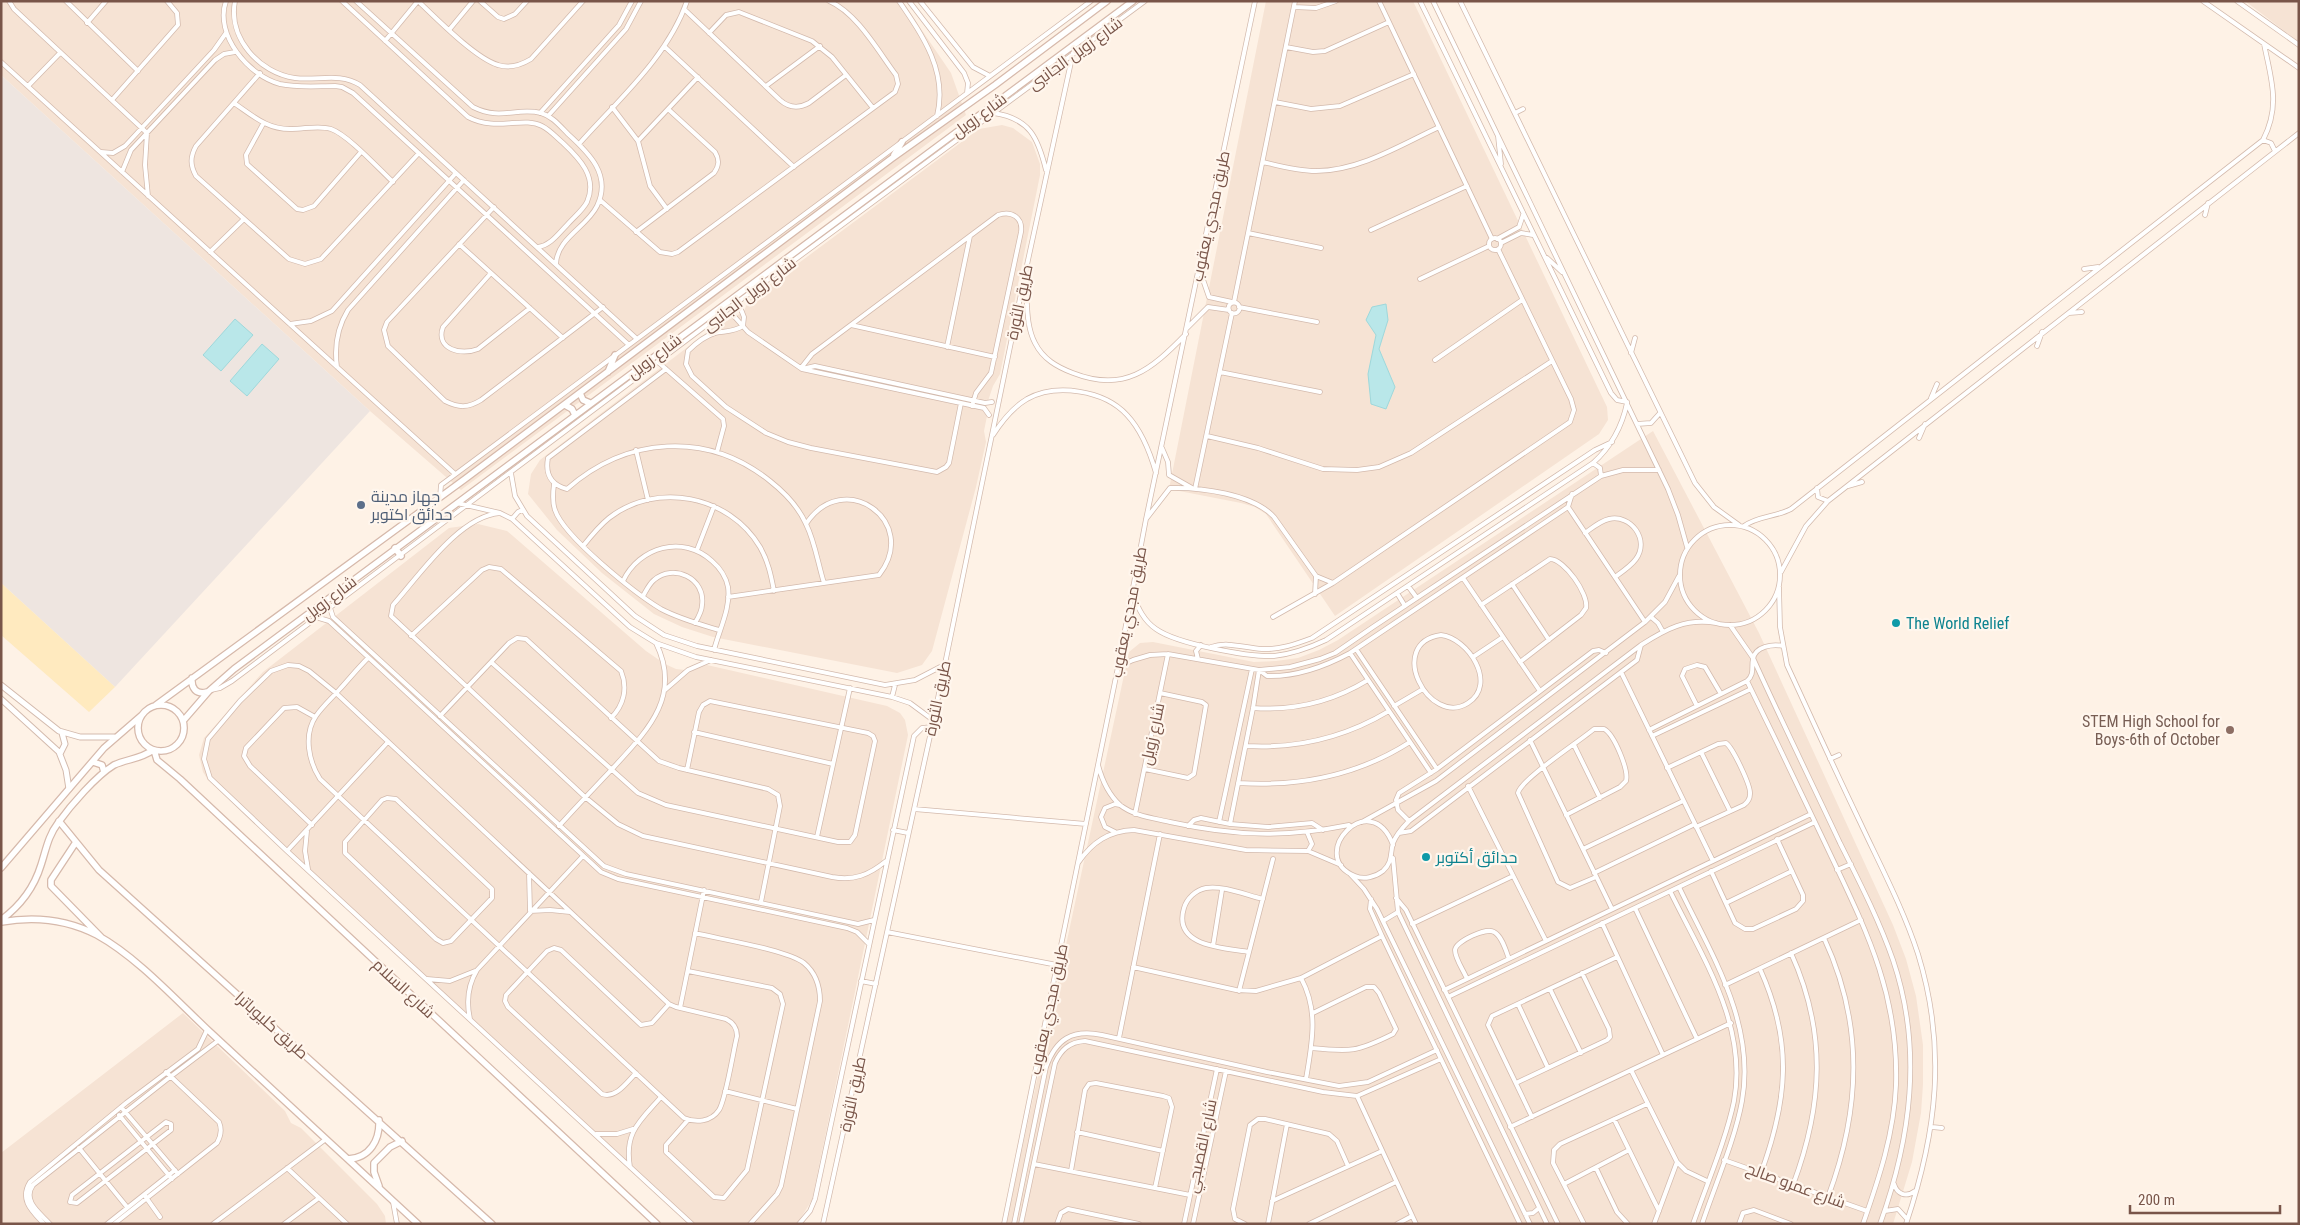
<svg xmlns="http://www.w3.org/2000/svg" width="2300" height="1225" font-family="'Roboto Condensed',Cairo,sans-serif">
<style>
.residential{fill:#f6e3d4}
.industrial{fill:#eee5e0}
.sand{fill:#ffeabf}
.water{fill:#b9e7e9;stroke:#9ed8db}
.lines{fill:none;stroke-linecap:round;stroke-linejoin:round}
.minor-casing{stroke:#d3baad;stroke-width:5.5}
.tertiary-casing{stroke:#d3baad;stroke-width:7}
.secondary-casing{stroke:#d6b9ab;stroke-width:8}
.minor{stroke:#fff;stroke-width:4}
.tertiary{stroke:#fff;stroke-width:5}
.secondary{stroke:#fff;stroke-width:5.5}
.service-dot{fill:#5c6f8a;stroke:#fff6ed;stroke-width:2}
.culture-dot{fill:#0f9aa8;stroke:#fff6ed;stroke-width:2}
.education-dot{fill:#8d6e63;stroke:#fff6ed;stroke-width:2}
.labels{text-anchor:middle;stroke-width:4.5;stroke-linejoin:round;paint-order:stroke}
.street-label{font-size:16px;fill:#795549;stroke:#fff6ed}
.service-label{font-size:16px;fill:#4e5e75;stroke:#fff6ed;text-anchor:start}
.culture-label{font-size:16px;fill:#0d838f;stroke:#fff6ed;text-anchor:start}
.education-label{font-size:16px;fill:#785e54;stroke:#fff6ed;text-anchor:end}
</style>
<rect width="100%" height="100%" fill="#fef2e6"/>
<path class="residential" d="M1 1H902L951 73 966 115 461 490 370 411 1 75Z
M1266 1H1413L1607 407 1608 420 1599 434 1335 616 1266 514 1255 507 1241 503 1169 489Z
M2245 1H2299V42Z
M1002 125 1013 128 1032 142 1040 164V175L1000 374 993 386 985 410 987 416 984 431 986 442 976 487 932 651 922 665 897 673 713 637 682 627 654 614 602 573 557 530 528 494 531 474 540 460 723 320 733 318 744 311 749 300 979 129Z
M1653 431 1759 633 1893 925 1906 959 1916 996 1923 1045V1084L1921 1113 1912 1162 1893 1224H1006L1129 652 1140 643 1153 642 1254 662 1276 661 1298 658 1319 650 1338 640Z
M478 524 507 531 646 651 665 664 676 669 685 670 707 665 887 706 900 713 905 720 908 735 812 1200 797 1224H694L208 780 203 772 199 755 204 738 263 672 449 528Z
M183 1013 285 1111 291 1123 301 1128 377 1204 385 1216 386 1224H1V1153Z"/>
<path class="industrial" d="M1 75 370 411 115 687 1 583Z"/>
<path class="sand" d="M1 583 115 687 89 712 1 635Z"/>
<path class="water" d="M1386 304 1388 320 1379 349 1395 387 1386 409 1371 404 1368 374 1376 335 1366 320 1372 307Z
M235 319 253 335 221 371 203 355Z
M262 344 279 359 247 396 230 381Z"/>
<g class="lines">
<defs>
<path id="minor" d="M9 1 14 9 147 133 145 165 148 196
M66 1 138 71
M226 1C214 35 249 76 280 84 298 88 317 86 335 86L342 87 353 93 629 345
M235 1C228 38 259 73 295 78 317 81 340 72 360 85L637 339
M342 1 468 117C496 132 523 116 542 126 550 130 556 137 563 143 579 158 598 177 587 202 583 210 573 218 567 225 558 234 551 245 538 247
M356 1 473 107C501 121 516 107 541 113 552 116 560 126 568 134 589 153 612 175 597 206 587 227 557 238 556 264
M418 1C436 18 475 58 498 65 510 69 521 65 531 59L583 1
M480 1 498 17 504 19 515 14 527 1
M899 1C923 36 948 72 937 116
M909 1 964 73 968 83 967 93
M920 1 973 67 990 76
M1379 1 1492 239
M1420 1 1611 393 1617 400 1627 402
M1433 1 1668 489 1678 515 1687 547
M1460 1 1695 483 1714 507 1739 525
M2203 1 2299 68
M2237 1 2299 45
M1294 7 1316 8 1336 1
M684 9 780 100C789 108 798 109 809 103L846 75
M87 23 106 1
M449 30 473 1
M709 33 726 15 739 12 812 41 832 57 873 108
M385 41 418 1
M665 47 794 167
M1286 47 1313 52 1325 51 1389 22
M1 62 455 474
M260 73 196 146C190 157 190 165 196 176L289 259 305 264 321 259 419 153
M28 86 60 53
M766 86 820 46
M112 100 178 25 177 13 167 1
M1275 102 1311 109 1340 106 1414 74
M234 103C253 116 268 130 292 129 305 129 319 125 331 129 348 135 378 168 393 182
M612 107 638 141 650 186 667 209
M540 113 619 25 632 1
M993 113C1030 118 1038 138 1046 170
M1515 113 1523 109
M548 116 626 29 641 1
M263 124 246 155 247 164 297 209 303 210 314 206 361 152
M1498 136 1501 164
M2263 140 2271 143 2275 151
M638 141 698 77
M579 144C617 101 668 57 687 1
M101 152 113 153 125 146 214 50 226 33
M1263 162C1280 166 1298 171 1316 171 1359 171 1401 145 1439 127
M122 172 131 150 215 60 224 54 235 52
M600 200 660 252 672 254 678 252 895 92 898 84 896 75C878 51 857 13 829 1
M494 207 387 322 384 330 388 346 445 401C459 408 468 408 481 400L603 307
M2205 215 2208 203
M1371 230 1467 186
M636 232 714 173C719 166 720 160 715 152L668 109
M1248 233 1321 248
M1489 244a6 6 0 1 1 12 0a6 6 0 1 1-12 0Z
M1497 239 1519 227 1523 215
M1501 243 1521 233 1533 235
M459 244 563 338
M210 252 244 219
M1547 258 1562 272
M1199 268 1209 297 1232 302
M2084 269 2098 267
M491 273 443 327C435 349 461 356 478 349L530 308
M1025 279C1028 300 1025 324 1035 343 1043 359 1057 367 1073 373 1124 393 1151 370 1186 334
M1420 279 1489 246
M738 302 744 317 743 326C734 332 725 331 715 333 705 336 695 344 688 351L686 364 692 376 726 407 766 433 788 442 811 448 937 472 946 467 949 463 961 403
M1234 302 1295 1
M1228.5 308a5.5 5.5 0 1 1 11 0a5.5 5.5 0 1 1-11 0Z
M1239 307 1317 322
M2069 313 2082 312
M723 314 733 315 748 332 802 369 984 408 989 415
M290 324 311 321 332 311 456 173
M851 325 995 357
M1187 328 1208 307 1229 310
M2037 346 2042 332
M947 347 970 236
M1631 353 1635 338
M1435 360 1522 300
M658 362 723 419 724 426 717 452
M337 367C334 346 337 328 348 310L464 180
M801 368 812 354 998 215C1012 210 1023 218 1021 232L991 373 976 393 972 406
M666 369 548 458C545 474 551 485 567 489 626 437 707 430 770 481 784 492 799 508 806 524 815 542 818 564 824 583
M802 369 815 366 985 403 992 402
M1220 372 1320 392
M1931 398 1937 384
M1637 424 1651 423 1660 413
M993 435C1002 421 1012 408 1027 399 1056 383 1104 390 1127 415 1142 431 1150 452 1156 473
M1207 436 1258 448 1323 469 1357 470 1379 467 1411 453 1552 361
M1919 438 1925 424
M1162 448 1168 462 1169 475 1192 488
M636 450 648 500
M1593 463 1600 468 1601 476
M511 473 515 496 527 516 635 616 664 635 697 646 885 685 915 680 944 665
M554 484C553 492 552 502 555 510 564 537 636 594 661 609 680 619 699 624 719 630
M1848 486 1862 482
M1817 488 1818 497 1828 501
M1195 489 1232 313
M440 497 441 485 1091 1
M457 503 500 513 512 519 630 627 656 643 696 657 892 697 910 703 933 720
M1568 507 1645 622
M500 513C459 516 419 576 393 605L391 616 585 797 618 824 643 836 832 877C854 881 869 875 886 861
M512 519 518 512 522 510
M1146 519 1170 488C1200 487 1253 494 1274 517L1316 576 1333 583
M1680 575a50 50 0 1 1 100 0a50 50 0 1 1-100 0Z
M1744 526C1757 516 1776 517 1791 509L2263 140C2281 105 2271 79 2264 44
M1585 533C1592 528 1600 521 1609 519 1631 514 1650 540 1636 559 1631 566 1622 572 1615 577
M583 546C591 536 599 526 609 518 656 481 729 495 760 547 768 561 771 575 774 591
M697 550 714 506
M1781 572 1806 526 1828 501 2299 133
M1463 578 1540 691
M623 581C639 547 683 534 712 561 719 567 726 577 728 587 731 608 719 630 714 650
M1512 584 1549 640
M1408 586 1417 598
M1779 587 1780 627 1787 665C1811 717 1835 770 1860 822 1880 865 1903 908 1918 954 1947 1048 1937 1132 1906 1224
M1397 593 1405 606
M1315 594 1316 576
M1133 595C1138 608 1144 621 1156 629 1177 644 1248 657 1274 656 1293 654 1309 648 1326 640L1593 463C1612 446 1622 427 1627 403
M643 596C646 591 649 584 654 580 673 563 706 578 702 605 702 611 698 618 695 623
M728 597 879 575C921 521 843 467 806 524
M1481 605 1550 559C1564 559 1589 594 1586 608L1581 615 1520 662
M330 608 333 617 604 866 626 874 858 924 874 920
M1273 617 1333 583 1570 422 1574 410 1571 399 1498 249
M1651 617 1658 623 1663 632
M319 618 329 621 601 872 618 879 847 928 857 932 869 944
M1730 625 1753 658C1781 720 1811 781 1840 843 1859 881 1879 920 1893 960 1923 1049 1911 1138 1880 1224
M1441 635C1468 638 1498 684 1468 703 1429 728 1385 643 1441 635Z
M411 636 482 570 489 567 501 569 621 671C628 688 624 705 611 718
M1211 647C1228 641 1244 648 1262 649 1279 650 1296 644 1312 638L1595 450 1612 442
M1356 649 1437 769
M1350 653 1431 773
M1473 657 1503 637
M368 658C358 668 349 679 339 690 332 698 322 707 316 716 303 735 309 762 320 779L684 1118C696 1123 711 1122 719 1110 726 1099 733 1052 737 1036 737 1028 734 1023 726 1019L676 1007 669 1004 336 693 309 671 299 666 288 665 271 671 240 701 208 739 204 759 210 778 287 851 692 1224
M1198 659 1196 651 1201 645
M491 662 638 793 666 805 838 842H850L855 835 875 741 873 736 868 733 710 701 703 705 699 712 687 770
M1118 667 1133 660 1150 655 1168 654 1259 670 1290 667 1320 659 1335 653 1373 627 1601 476 1623 470H1659
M1259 670 1267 676C1297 677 1324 667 1350 653L1568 507 1572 494
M1621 672 1713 861
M1747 681C1773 734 1799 788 1824 841 1863 924 1899 990 1896 1085 1894 1134 1879 1178 1863 1224
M211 690 220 688 232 681 720 315 1145 1
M665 690 688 670 711 660
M892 697 895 685
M1394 706 1423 689
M1697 706 1682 676 1685 669 1697 665 1705 667 1721 694
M1253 708C1295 711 1332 702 1368 680
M440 716 509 643 517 638 526 639 659 761 679 768 768 789 778 795 780 806 761 902
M1649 730 1747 681C1755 674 1751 667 1753 659 1755 646 1773 644 1783 646
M694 732 833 764
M1652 736 1751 689
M1530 740 1612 909
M1574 745 1600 798
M1246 746C1298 749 1344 738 1389 711
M1701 752 1730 811
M1830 759 1839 755
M1098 765C1102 780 1108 794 1120 805 1134 816 1153 818 1170 822 1234 836 1285 838 1349 825
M1667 768 1718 744 1726 743C1733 748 1751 786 1750 794 1750 799 1748 802 1744 805L1696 827
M1145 769 1188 778 1194 774 1206 705 1202 702 1160 693
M1238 783C1300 787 1357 776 1410 742
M1468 786 1546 941
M387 798 396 799 492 889V898L451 941 443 943 436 939 345 853V842L382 800Z
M914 809 1086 824
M1135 814 1168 654
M1566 815 1620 787 1626 781C1629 770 1614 734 1604 729H1594C1580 741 1521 779 1518 793L1558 882 1570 888 1596 877
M1409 821 1398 810 1396 800 1399 793 1437 769 1593 651 1599 650 1606 653
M1219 822 1252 669
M1362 822 1436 781 1645 622 1665 602 1679 576
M1230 824 1253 708 1259 670
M312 825 250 766 244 756 246 748 284 708 297 707 315 717
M559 826C577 806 596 786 614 767 648 730 682 696 656 643
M1188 826 1194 820 1201 818 1230 824 1268 827 1312 823 1323 830
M893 830 908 833
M307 831 305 851 308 869
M1115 832 1105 827 1101 817 1105 808 1115 804 1120 805
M1307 832 1312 844 1308 851
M1399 833 1411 831 1637 660 1641 645
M817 837 850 688
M1393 845C1371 785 1305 856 1355 876 1364 880 1375 877 1383 871 1393 862 1390 853 1393 843 1396 835 1403 827 1409 821L1641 645C1666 629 1686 618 1716 623
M1583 849 1683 801
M287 851 387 743
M1393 858 1398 912 1547 1224
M1078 863C1092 842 1109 831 1134 830L1246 850 1308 851 1341 865
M1837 870 1851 864
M1711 871 1735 923 1745 929H1753L1796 909 1803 901V895L1777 839
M529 873 530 911 550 910 570 912
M1594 873 1695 824
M1351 875 1364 889 1377 909 1530 1224
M1679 887C1711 954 1756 1023 1742 1101 1735 1140 1715 1185 1702 1224
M1670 891C1702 957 1748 1025 1734 1101 1726 1140 1706 1186 1693 1224
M1396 898 1406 910 1558 1224
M1371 899 1370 909 1382 936 1520 1224
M1726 903 1792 871
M1635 908 1697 1039
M1383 921 1398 912
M1602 923 1663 1055
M1412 924 1513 876
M887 932 1057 965
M695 933C719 939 788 950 804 963 816 973 820 987 820 1001L781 1186 777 1194 750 1224
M1824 938C1864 1024 1861 1109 1828 1197
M1213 946 1222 890
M1249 952C1225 948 1172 947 1184 908 1187 898 1196 890 1206 888 1223 885 1246 895 1263 899
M1791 953C1827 1032 1823 1105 1793 1185
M1133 967 1236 990 1256 991 1301 978 1382 936
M1760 969C1793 1042 1788 1099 1761 1173
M688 971 772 988 780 994 783 1004 747 1170 724 1198 714 1197 666 1152V1145L688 1120
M1301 978C1319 1011 1312 1043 1306 1079
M427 979 450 981 475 971
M1467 979C1464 971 1455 959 1455 950 1456 941 1487 927 1494 932 1502 936 1506 951 1509 959
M861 981 876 984
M1725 985 1861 920
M1550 989 1581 1053
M1444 990 1811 814
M1239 991 1273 859
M1448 997 1815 822
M1518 1004 1548 1068
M680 1008 704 890
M470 1019C466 1001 468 985 477 970L583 856
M1119 1038 1160 834
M1311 1048C1351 1052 1357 1052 1393 1034L1396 1029 1379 993 1374 987H1366L1313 1013
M1631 1070 1677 1162 1686 1171 1707 1181
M636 1073C627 1082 616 1099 602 1094L508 1007 505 1001 506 995 547 951 554 948 561 950 641 1025 652 1023 669 1004
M1516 1083 1607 1040 1610 1037 1609 1029 1582 973
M725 1091 797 1109
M1357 1096 1416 1224
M121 1107 178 1174
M119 1115 172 1179
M1532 1117 1488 1025 1492 1016 1617 957
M1614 1119 1659 1211
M166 1122 171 1124V1130L77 1203 70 1202 72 1195Z
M1510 1127 1731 1023
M1932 1127 1942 1128
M1077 1132 1163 1151
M596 1134H617L633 1129
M79 1148 127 1207
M1724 1160 1867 1211
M1034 1164 1190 1195
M630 1167C624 1132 640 1121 661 1097
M287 1168 347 1224
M1596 1168 1617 1212 1628 1224
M1071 1171 1085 1090 1089 1084 1096 1083 1163 1096 1169 1098 1172 1107 1155 1188
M1564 1184 1629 1150
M1894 1184C1897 1194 1906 1198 1915 1191
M145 1196 160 1217
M1272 1201 1382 1151
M393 1202 397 1224
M1885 1211 1898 1209 1907 1219
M1525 1214 1533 1213 1539 1208
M44 1224C32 1211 19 1200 30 1182L126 1103 198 1049 207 1030
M50 1224C40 1213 22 1201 33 1185L170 1077 219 1040
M107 1224 175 1170
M114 1224 217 1143C221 1136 222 1129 219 1122L166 1072
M213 1224 326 1139
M284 1224 319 1198
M799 1224 810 1211 815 1199 914 736 922 728 932 727
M823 1224 932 727 1025 274 1073 53
M1004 1224 1118 667 1146 519 1255 1
M1014 1224 1046 1067C1056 1039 1072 1029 1102 1035L1267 1072 1339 1086 1368 1082 1437 1050
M1021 1224 1055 1063C1061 1050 1069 1042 1085 1041L1323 1092 1357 1096 1441 1059
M1057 1224 1061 1213 1068 1209 1139 1224
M1184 1224 1217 1069
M1193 1224 1226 1071
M1245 1224 1235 1219 1233 1209 1250 1125 1258 1119H1265L1329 1134 1337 1141 1348 1166
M1268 1224 1287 1124
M1309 1224 1396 1182
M1397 1224 1412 1216
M1584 1224 1553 1163 1554 1150 1560 1144 1647 1104
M1654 1224 1677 1162
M1739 1224 1743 1213 1754 1210 1791 1224"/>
<path id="tertiary" d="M1 685 59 731 80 737H114
M1 699 59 752 66 770 69 789
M60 754 65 744 62 733"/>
<path id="secondary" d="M894 155 902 142
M608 372 615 355
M580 393 583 400 590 403
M565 405 572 409 575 415
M395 548 401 556
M192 678C191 688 196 695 207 692
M138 728a23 23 0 1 1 46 0a23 23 0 1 1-46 0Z
M156 705 465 479 891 159 995 85 1107 1
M183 721 209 691 234 669 1133 1
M154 750 157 760 180 779 657 1224
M93 762 102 765 104 772
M59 821 99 870 492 1224
M76 842 51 880V886L101 937
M1 868 104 748 142 715
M1 920C20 906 34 888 41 865 46 850 48 836 58 823 71 805 96 776 114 765 127 759 141 759 153 750
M1 922C34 916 68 920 97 935 137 957 176 1000 209 1031 279 1095 348 1160 418 1224
M348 1159C370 1158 380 1140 379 1120
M379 1186 374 1172V1163L390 1147 402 1141"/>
</defs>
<use href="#minor" class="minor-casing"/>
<use href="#tertiary" class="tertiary-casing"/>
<use href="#secondary" class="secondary-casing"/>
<use href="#minor" class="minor"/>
<use href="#tertiary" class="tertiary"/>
<use href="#secondary" class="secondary"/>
</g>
<circle class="service-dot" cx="361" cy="505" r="5"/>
<g class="culture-dot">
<circle cx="1896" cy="623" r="5"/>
<circle cx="1426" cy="857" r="5"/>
</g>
<circle class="education-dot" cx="2230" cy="730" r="5"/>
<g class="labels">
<g class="street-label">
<text transform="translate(1075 53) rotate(-36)" y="6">شارع زويل الجانبى</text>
<text transform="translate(979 115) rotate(-36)" y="6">شارع زويل</text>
<text transform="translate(1210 216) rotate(-78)" y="6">طريق مجدي يعقوب</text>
<text transform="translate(749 294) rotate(-37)" y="6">شارع زويل الجانبى</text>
<text transform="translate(1019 302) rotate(-78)" y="6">طريق الثورة</text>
<text transform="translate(654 356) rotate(-37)" y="6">شارع زويل</text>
<text transform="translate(329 598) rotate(-37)" y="6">شارع زويل</text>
<text transform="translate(1128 612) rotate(-79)" y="6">طريق مجدي يعقوب</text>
<text transform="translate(937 698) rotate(-78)" y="6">طريق الثورة</text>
<text transform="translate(1152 734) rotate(-78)" y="6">شارع زويل</text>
<text transform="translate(404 988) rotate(43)" y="6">شارع السلام</text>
<text transform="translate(1048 1009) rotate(-78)" y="6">طريق مجدي يعقوب</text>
<text transform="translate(272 1025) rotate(42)" y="6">طريق كليوباترا</text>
<text transform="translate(852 1094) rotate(-78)" y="6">طريق الثورة</text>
<text transform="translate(1201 1146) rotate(-78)" y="6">شارع القصبجي</text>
<text transform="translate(1796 1185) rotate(20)" y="6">شارع عمرو صالح</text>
</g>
<g class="service-label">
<text x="371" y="502">جهاز مدينة<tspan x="371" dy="18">حدائق اكتوبر</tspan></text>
</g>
<g class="culture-label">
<text x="1906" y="629">The World Relief</text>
<text x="1436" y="863">حدائق أكتوبر</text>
</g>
<g class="education-label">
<text x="2220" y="727">STEM High School for<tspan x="2220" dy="18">Boys-6th of October</tspan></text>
</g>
</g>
<rect width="2300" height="1225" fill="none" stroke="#795549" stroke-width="5"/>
<path d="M2130 1205v8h150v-8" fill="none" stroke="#795549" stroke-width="2.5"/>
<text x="2138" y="1205" font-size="15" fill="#795549" stroke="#fff6ed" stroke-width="4" paint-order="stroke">200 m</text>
</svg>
